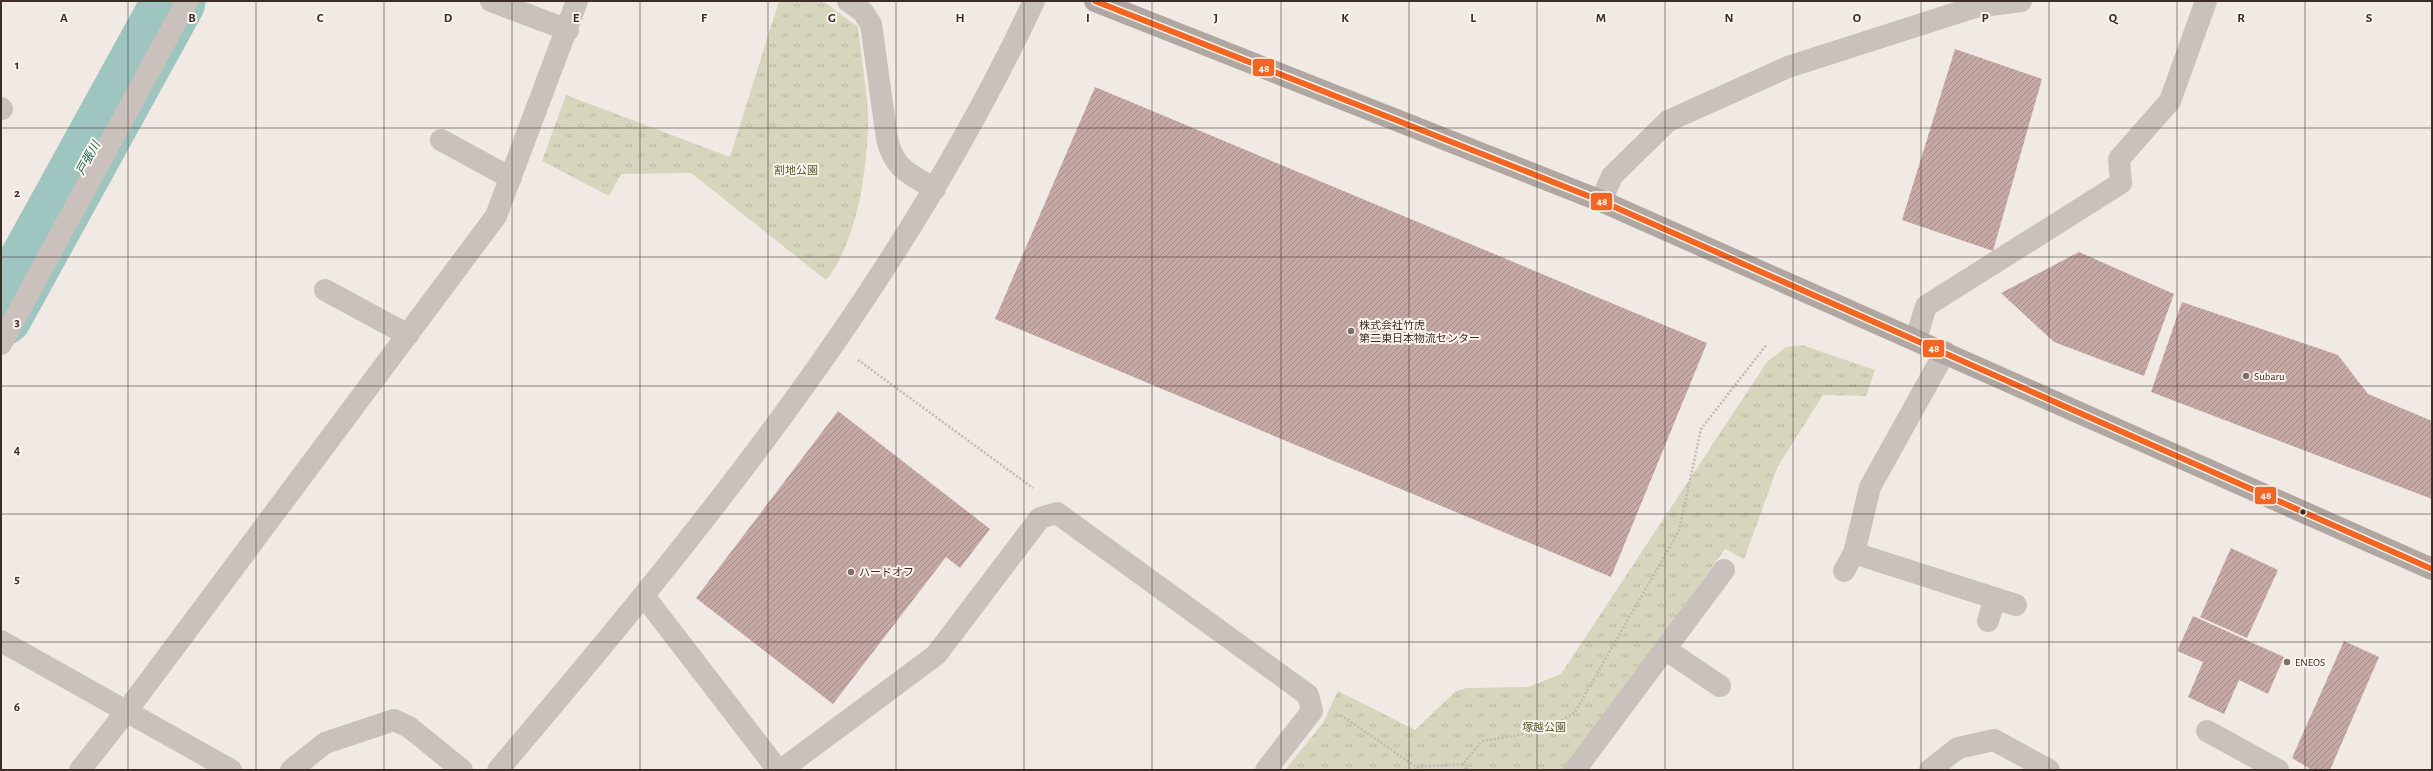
<svg xmlns="http://www.w3.org/2000/svg" width="2433" height="771" font-family="'Alegreya Sans','Noto Sans JP',sans-serif">
<style>
.grass{fill:url(#grass-tufts)}
.lines{fill:none;stroke-linecap:round;stroke-linejoin:round}
.river{stroke:#9ec5c0;stroke-width:63}
.building{fill:url(#building-hatch)}
.path{stroke:#c3b9b4;stroke-width:2.5;stroke-dasharray:2 2;stroke-linecap:butt}
.minor{stroke:#cac1bc;stroke-width:22}
.highway{stroke:#b0a7a3;stroke-width:22}
.bus-1-casing{stroke:#fcf3ec;stroke-width:9}
.bus-1{stroke:#f26522;stroke-width:6}
.grid{fill:none;stroke:#3c2d29;stroke-width:1;stroke-opacity:0.55}
.poi-dot{fill:#7b6f6a;stroke:#fcf3ec;stroke-width:1.5}
.bus-dot{fill:#3c2d29;stroke:#fcf3ec;stroke-width:1.5}
.labels{text-anchor:middle;stroke-width:4;stroke-linejoin:round;paint-order:stroke}
.park-label{font-size:11px;fill:#515d2a;stroke:#fcf3ec}
.poi-label{font-size:11px;fill:#3c2d29;stroke:#fcf3ec;text-anchor:start}
.water-label{font-size:12px;font-style:italic;fill:#19635e;stroke:#fcf3ec}
.grid-label{font-size:13px;text-anchor:middle;font-weight:bold;fill:#3c2d29;stroke:#fcf3ec;stroke-width:4;stroke-linejoin:round;paint-order:stroke}
.line-badge{stroke:#fcf3ec;stroke-width:1.5}
.badge-label{font-size:11px;text-anchor:middle;font-weight:bold;fill:#fff}
</style>
<defs>
<pattern id="grass-tufts" width="24" height="20" patternUnits="userSpaceOnUse"><rect width="24" height="20" fill="#d5d6bc"/><path d="M3 7l-1-3M5 7V3M7 7l1-3M15 17l-1-3M17 17v-4M19 17l1-3" fill="none" stroke="#b8b8a2"/></pattern>
<pattern id="building-hatch" width="6" height="6" patternUnits="userSpaceOnUse"><rect width="6" height="6" fill="#c6a9a4"/><path d="M-1 1l2-2M0 6l6-6M5 7l2-2" fill="none" stroke="#a28a86"/></pattern>
</defs>
<rect width="100%" height="100%" fill="#f1e9e4"/>
<path class="grass" d="M779 1H823L858 27C861 57 869 98 868 127 866 175 857 242 826 280L691 173 621 174 609 196 542 161 566 95 730 157Z
M1802 345 1875 370 1866 396 1823 395 1778 466 1744 559 1725 549 1566 770H1285L1323 723 1338 691 1415 730 1456 691 1467 688 1528 687 1561 674 1767 362 1786 347Z"/>
<g class="lines">
<path class="river" d="M1 315 174 1"/>
</g>
<path class="building" d="M1955 49 2042 79 1993 251 1902 220Z
M1095 87 1707 343 1611 577 995 319Z
M2079 252 2174 294 2144 376 2054 342 2001 293Z
M2182 302 2338 355 2368 394 2432 421V499L2151 392Z
M838 411 990 529 960 568 946 557 833 704 696 598Z
M2231 548 2278 570 2247 638 2200 617Z
M2193 616 2284 657 2268 694 2239 680 2224 714 2188 697 2203 662 2177 651Z
M2344 641 2379 657 2330 770H2312L2292 758Z"/>
<g class="lines">
<path class="path" d="M858 360 1033 488
M1341 715 1416 767 1463 764 1482 741 1547 730 1575 712 1679 531 1701 429 1767 344
M1463 764 1467 770"/>
<path class="minor" d="M491 1 568 30
M848 1 863 12 871 24 887 139C895 170 908 173 935 189
M1 108 2 109
M441 140 511 178
M1601 201 1612 176 1668 121 1788 67 1975 7 2021 1
M325 290 408 335
M1916 339 1926 306 2121 183 2119 159 2170 101 2206 1
M1 344 187 1
M1945 352 1870 487 1854 553 2016 605
M1844 571 1854 553
M644 596 778 770
M1988 621 1995 598
M1 641 231 770
M1665 649 1720 686
M2207 731 2278 770
M80 770 126 712 496 216 577 1
M291 770 325 743 394 720 409 727 462 770
M498 770C700 532 901 286 1034 1
M781 770 936 655 1040 518 1057 513 1308 695 1312 711 1266 770
M1575 770 1724 570
M1930 770 1958 748 1994 740 2049 770"/>
<path class="highway" d="M1095 1 1601 201 2432 569"/>
<defs>
<path id="bus-1" d="M1095 1 1601 201 2432 569"/>
</defs>
<use href="#bus-1" class="bus-1-casing"/>
<use href="#bus-1" class="bus-1"/>
</g>
<path class="grid" d="M128 1V770M256 1V770M384 1V770M512 1V770M640 1V770M768 1V770M896 1V770M1024 1V770M1152 1V770M1281 1V770M1409 1V770M1537 1V770M1665 1V770M1793 1V770M1921 1V770M2049 1V770M2177 1V770M2305 1V770M1 128H2432M1 257H2432M1 386H2432M1 514H2432M1 642H2432"/>
<g class="poi-dot">
<circle cx="1351" cy="331" r="4"/>
<circle cx="2246" cy="376" r="4"/>
<circle cx="851" cy="572" r="4"/>
<circle cx="2287" cy="662" r="4"/>
</g>
<circle class="bus-dot" cx="2303" cy="512" r="3.5"/>
<g class="labels">
<g class="park-label">
<text x="796" y="174">割地公園</text>
<text x="1544" y="731">塚越公園</text>
</g>
<g class="poi-label">
<text x="1359" y="329">株式会社竹虎<tspan x="1359" dy="13">第二東日本物流センター</tspan></text>
<text x="2254" y="380">Subaru</text>
<text x="859" y="576">ハードオフ</text>
<text x="2295" y="666">ENEOS</text>
</g>
<g class="water-label">
<text transform="translate(88 158) rotate(-61)" y="4">戸張川</text>
</g>
</g>
<g class="grid-label">
<text x="64" y="22">A</text>
<text x="192" y="22">B</text>
<text x="320" y="22">C</text>
<text x="448" y="22">D</text>
<text x="576" y="22">E</text>
<text x="704" y="22">F</text>
<text x="832" y="22">G</text>
<text x="960" y="22">H</text>
<text x="1088" y="22">I</text>
<text x="1216" y="22">J</text>
<text x="1345" y="22">K</text>
<text x="1473" y="22">L</text>
<text x="1601" y="22">M</text>
<text x="1729" y="22">N</text>
<text x="1857" y="22">O</text>
<text x="1985" y="22">P</text>
<text x="2113" y="22">Q</text>
<text x="2241" y="22">R</text>
<text x="2369" y="22">S</text>
<text x="17" y="69">1</text>
<text x="17" y="197">2</text>
<text x="17" y="326">3</text>
<text x="17" y="454">4</text>
<text x="17" y="583">5</text>
<text x="17" y="711">6</text>
</g>
<g class="line-badge">
<rect x="1252" y="58" width="23" height="19" rx="4" fill="#f26522"/>
<rect x="1590" y="192" width="23" height="19" rx="4" fill="#f26522"/>
<rect x="1922" y="339" width="23" height="19" rx="4" fill="#f26522"/>
<rect x="2254" y="486" width="23" height="19" rx="4" fill="#f26522"/>
</g>
<g class="badge-label">
<text x="1264" y="72">48</text>
<text x="1602" y="205">48</text>
<text x="1934" y="352">48</text>
<text x="2266" y="499">48</text>
</g>
<rect width="2433" height="771" fill="none" stroke="#3c2d29" stroke-width="4"/>
</svg>
